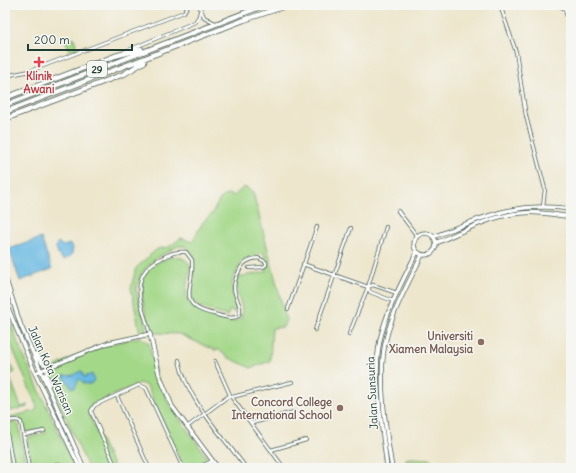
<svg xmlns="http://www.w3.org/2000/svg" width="576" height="473" font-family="Delius,sans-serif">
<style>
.green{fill:#a4d889;stroke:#628a5e}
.water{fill:#67b8e2;stroke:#437a8b}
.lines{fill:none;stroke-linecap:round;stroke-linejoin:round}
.minor-casing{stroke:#3e564b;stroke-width:4}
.tertiary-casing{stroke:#3e564b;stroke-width:5}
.trunk-casing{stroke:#3e564b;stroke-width:6}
.minor{stroke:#fff;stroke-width:2.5}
.tertiary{stroke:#fff;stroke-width:3.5}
.trunk{stroke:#fff;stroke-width:4.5}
.health-dot{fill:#e0444e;stroke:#f6f6f2;stroke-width:1.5}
.education-dot{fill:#8d6e63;stroke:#f6f6f2;stroke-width:1.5}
.labels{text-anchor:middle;stroke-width:3;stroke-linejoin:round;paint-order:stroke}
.shield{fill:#f6f6f2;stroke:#60746d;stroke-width:1}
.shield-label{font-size:10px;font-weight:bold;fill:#1f3d34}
.health-label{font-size:11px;font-weight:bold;fill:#be3a42;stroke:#f6f6f2}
.education-label{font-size:11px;font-weight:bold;fill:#785e54;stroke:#f6f6f2;text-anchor:end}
.street-label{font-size:11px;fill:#1f3d34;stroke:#f6f6f2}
</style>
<rect width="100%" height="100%" fill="#f6f6f2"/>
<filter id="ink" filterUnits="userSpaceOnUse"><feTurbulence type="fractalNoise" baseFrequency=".025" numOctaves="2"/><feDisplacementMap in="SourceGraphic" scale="8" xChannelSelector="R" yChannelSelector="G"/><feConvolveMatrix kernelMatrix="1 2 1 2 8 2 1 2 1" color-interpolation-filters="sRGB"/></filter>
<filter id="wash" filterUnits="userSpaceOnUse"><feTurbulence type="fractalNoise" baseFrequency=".012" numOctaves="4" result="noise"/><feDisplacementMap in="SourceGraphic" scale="16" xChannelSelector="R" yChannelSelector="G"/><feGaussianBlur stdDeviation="0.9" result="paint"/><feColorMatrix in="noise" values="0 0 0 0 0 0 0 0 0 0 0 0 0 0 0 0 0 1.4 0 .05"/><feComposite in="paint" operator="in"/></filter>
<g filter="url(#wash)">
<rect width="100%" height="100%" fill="#ede6cc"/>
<path class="green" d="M74 38 77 48 70 51 66 42Z
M244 187 253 192 286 320 283 327 272 328 270 361 251 368 227 357 219 350H214L179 334 155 333C149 327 147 317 145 310 143 300 139 290 143 279 148 264 179 246 190 265 191 274 186 283 186 293 187 312 220 322 237 321L241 318C246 304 232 292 237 277L266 272 268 264 263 252 242 262 232 280 233 296 237 310 234 312 230 310 227 316C171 301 198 297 194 255L185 246H178L155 259 141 274 136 290 146 328 143 332 140 333 131 288 136 268 157 249 169 247 181 238 192 242 203 222 212 214 220 199 228 194 234 196Z
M5 306 19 346 75 468H54L61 467 60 462 31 465 27 438 46 433 45 428 27 432 20 418 5 420V418L35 411 37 407 5 330Z
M140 337 149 343 156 375 169 404 206 456 207 460 190 468H184L147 386 140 383 91 405 89 415 114 468H88L48 377V374C60 356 119 342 140 337Z
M12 366 15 372 9 375 21 407 28 405V407L5 412 9 410 5 392V369Z
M16 422 19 425 26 468H5V424Z
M410 458 431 459 429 468H407L406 459Z"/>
<path class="water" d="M41 238 52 269 20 281 9 249Z
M58 242 63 246 69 244 73 247 72 255 64 260C58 257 53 247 58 242Z
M80 371H82L84 377 92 374 94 380 91 384H85L79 379 75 388H72L63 376 74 375Z"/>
</g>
<g filter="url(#ink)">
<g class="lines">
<defs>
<path id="minor" d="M199 5 204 17 215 23
M500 5 516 52 526 116 545 189 543 207
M559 5 565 9 571 7
M570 8 571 13
M565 9 571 32
M124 52 195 22 199 16 200 11
M5 76 30 71 184 12 188 5
M398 211 417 236
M303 264 368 287 373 285 397 293
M368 287 370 292 393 301
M288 309 317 227
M315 330 351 228
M150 334C142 305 126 275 162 258 169 254 177 251 186 252L192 260C195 288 174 305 214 314 222 316 231 320 239 316 244 299 226 296 239 271 243 262 249 259 258 258L266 262V265L263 267 249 268
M349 334 368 287 386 227
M179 360C186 399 223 436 246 468
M215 361 230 395 284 468
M117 396 149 468
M232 397 292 382
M5 421 17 420 21 422 29 468
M5 421 13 468
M252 423 294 412
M187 427 230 395
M24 435 44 431
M271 450 306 440
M35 468 59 464
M116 468 91 411 95 405 139 385 146 388 183 468
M196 468 213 461"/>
<path id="tertiary" d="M414 244a11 11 0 1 1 22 0a11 11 0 1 1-22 0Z
M433 237C483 217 516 201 571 209
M436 243C463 231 492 215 522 213 539 211 555 215 571 217
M5 277 21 326 84 468
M5 301 35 373 80 468
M36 354 43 364 50 365
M35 373 108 343 150 334 159 374 172 406 218 468
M49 384 46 374 50 366
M387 468C383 429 372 378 380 340 387 309 403 280 417 252
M392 468C386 432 377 375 386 339 393 310 409 282 422 255"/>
<path id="trunk" d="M5 98 115 56 141 49
M5 105 265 5
M5 112 244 20 288 5
M5 119 124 74 144 62"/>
</defs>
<use href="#minor" class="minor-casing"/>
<use href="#tertiary" class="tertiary-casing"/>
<use href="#trunk" class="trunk-casing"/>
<use href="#minor" class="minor"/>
<use href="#tertiary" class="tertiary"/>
<use href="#trunk" class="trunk"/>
</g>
</g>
<path class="health-dot" d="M37 56h4v4h4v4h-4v4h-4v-4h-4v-4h4z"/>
<g class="education-dot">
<circle cx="481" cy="342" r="4"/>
<circle cx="340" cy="408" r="4"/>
</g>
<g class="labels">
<rect class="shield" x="87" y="61" width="20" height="16" rx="3"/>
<g class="shield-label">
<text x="97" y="73">29</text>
</g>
<g class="health-label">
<text x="39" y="80">Klinik<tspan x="39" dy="13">Awani</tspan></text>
</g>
<g class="education-label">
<text x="473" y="340">Universiti<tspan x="473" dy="13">Xiamen Malaysia</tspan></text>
<text x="332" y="406">Concord College<tspan x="332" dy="13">International School</tspan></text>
</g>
<g class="street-label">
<text transform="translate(51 370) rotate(66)" y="4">Jalan Kota Warisan</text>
<text transform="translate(372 393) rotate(-93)" y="4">Jalan Sunsuria</text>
</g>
</g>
<rect width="576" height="473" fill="none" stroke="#f6f6f2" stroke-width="20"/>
<path d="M28 44v6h104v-6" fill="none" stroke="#1f3d34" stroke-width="2"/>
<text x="34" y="44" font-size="12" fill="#1f3d34" stroke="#f6f6f2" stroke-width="3" paint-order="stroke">200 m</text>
</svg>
